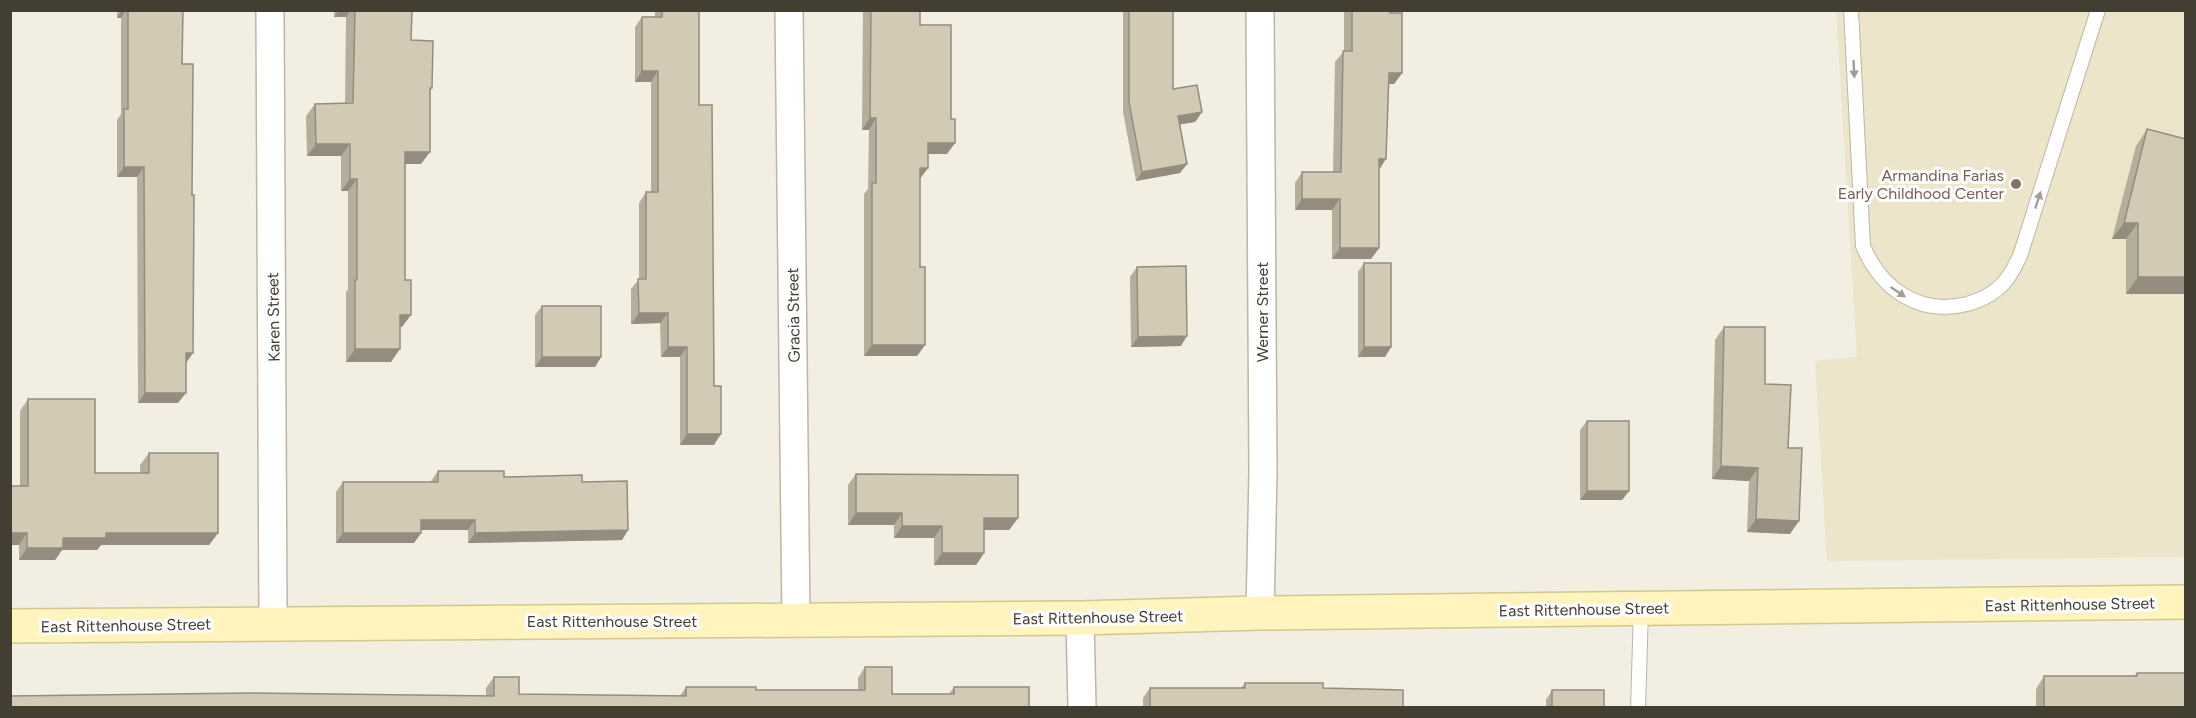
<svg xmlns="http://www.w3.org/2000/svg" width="2196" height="718" font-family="Figtree,sans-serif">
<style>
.education{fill:#ece5ca}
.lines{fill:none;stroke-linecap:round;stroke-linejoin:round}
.lane-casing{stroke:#bdb6a4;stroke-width:16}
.street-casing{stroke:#bdb6a4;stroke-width:30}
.secondary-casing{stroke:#d4c78e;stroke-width:36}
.lane{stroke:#fff;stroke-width:14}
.street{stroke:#fff;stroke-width:27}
.secondary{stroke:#fff4be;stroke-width:33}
.wall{fill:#b5ae9d}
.shaded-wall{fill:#948d7f}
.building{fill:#d3cab6;stroke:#948d7f;stroke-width:1.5}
.oneway{fill:#a19e98}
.education-dot{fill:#8d6e63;stroke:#fff;stroke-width:2}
.labels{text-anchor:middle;stroke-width:6;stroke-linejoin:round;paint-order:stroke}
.education-label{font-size:16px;fill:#785e54;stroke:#fff;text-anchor:end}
.street-label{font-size:16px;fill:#433e32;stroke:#fff}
</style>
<rect width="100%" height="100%" fill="#f2eee1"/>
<path class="education" d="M1836 11H2185V557L1827 561 1815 361 1857 357Z"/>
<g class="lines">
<defs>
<path id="lane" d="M1851 10 1863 246C1881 289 1919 316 1967 304 1981 300 1997 292 2006 280 2012 273 2016 264 2020 256L2098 10
M1638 708 1641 609"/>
<path id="street" d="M270 10 273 623
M789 10 796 620
M1260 10 1263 472 1260 613
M1080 618 1082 708"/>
<path id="secondary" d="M10 626 1080 618 1260 613 2186 602"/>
</defs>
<use href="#lane" class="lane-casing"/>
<use href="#street" class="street-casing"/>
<use href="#secondary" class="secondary-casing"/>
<use href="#lane" class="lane"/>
<use href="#street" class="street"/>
<use href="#secondary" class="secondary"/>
</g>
<path class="wall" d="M117 10H183L182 64 186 363 178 403H138L137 177H117V120L121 114V18H117Z
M334 10H412L411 40 432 88 430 92 421 164H405L402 327H400L391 362H346V292L348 289V191H341V156H307L306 116 315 104 345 103 346 17H334Z
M655 10H706L705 12H699V105L714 445H680V357H661L660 323 631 324V289L639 279V203L646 192H651V82H635V27L642 17H655Z
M863 10H920V25L947 154H928L920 179V267L925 345 917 356H864V194L868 189 869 130H862Z
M1124 10H1173V89L1202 112 1195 122 1180 124 1187 164 1180 173 1136 181 1123 112V13Z
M1344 10H1390L1402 73 1394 84H1388L1379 170V248L1371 259H1332V210H1295V183L1302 172H1333L1335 62 1344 51Z
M2147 129 2186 139V294H2126V239H2112L2136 146Z
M1364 263 1391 347 1385 357H1358V272Z
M1137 267 1181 346 1131 347 1130 277Z
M542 306 601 357 595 367H535V315Z
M1724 327 1765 384 1788 448 1790 534 1747 532 1749 481 1712 479 1715 340Z
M28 399 95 473H140V465L149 453 218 533 209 545H101L97 550H62L55 560H19V545H10L20 486V411Z
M1587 421 1629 491 1622 500H1580V430Z
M438 471 582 482 628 530 622 540 468 543V530H421V533L414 543H336V492L343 482H431V481Z
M856 474 1018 518 1009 530H984V553L976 565H934V538H894V525H848V485Z
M865 667 892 694H949L954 687 1029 708 486 696V688L494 677 519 694 680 696 686 687 756 690H858V678Z
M2137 673 2186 708H2036V689L2044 676H2134Z
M1245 683 1323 688 1403 708H1143V698L1150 688H1241Z
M1552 690 1604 708H1546V700Z"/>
<path class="shaded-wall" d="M122 10H126L121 18H117Z
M339 10H351L346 17H334Z
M642 71H658L651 82H635Z
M1389 73H1402L1394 84H1381Z
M1202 112 1195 122 1171 126 1178 116Z
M870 118H876L869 130H862Z
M928 143H955L947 154H920Z
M316 144H350L341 156H307Z
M405 152H430L421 164H396Z
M1379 159H1386L1379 170Z
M1187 164 1180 173 1136 181 1142 172Z
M124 167H144L137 177H117Z
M920 168H928L920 179Z
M350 179H357L348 191H341Z
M1302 199H1340L1332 210H1295Z
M2124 223H2138L2126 239H2112Z
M1340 248H1379L1371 259H1332Z
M2138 277H2186V294H2126Z
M639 313H668L660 323 631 324Z
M400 315H411L402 327H391Z
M1187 336 1181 346 1131 347 1138 337Z
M872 345H925L917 356H864Z
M668 347H687L680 357H661Z
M1364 347H1391L1385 357H1358Z
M355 349H400L391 362H346Z
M186 353H193L186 363Z
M542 357H601L595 367H535Z
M145 393H186L178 403H138Z
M687 434H721L714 445H680Z
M1721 466 1758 468 1749 481 1712 479Z
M1587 491H1629L1622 500H1580Z
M856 513H902L894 525H848Z
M984 518H1018L1009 530H976Z
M1756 519 1799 521 1790 534 1747 532Z
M421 520H475L468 530H414Z
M902 526H942L934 538H894Z
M628 530 622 540 468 543 475 533Z
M10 533H27L19 545H10Z
M106 533H218L209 545H101L97 550H62L55 560H19L27 548 63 538Z
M343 533H421L414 543H336Z
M942 553H984L976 565H934Z"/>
<path class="building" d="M128 10H183L182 64H193L192 195H194L193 353H186V393H145L144 167H124V109H128Z
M355 10H412L411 40 433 41 432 88H430V152H405V280H411V315H400V349H355V280H357V179H350V144H316L315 104 353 103Z
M662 10H699V105H712L714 386H721V434H687V347H668V313H639L638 279H646V192H658V71H642V17H662Z
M871 10H920V25H951V119H955V143H928V168H920V267H925V345H872V183H876V118H870Z
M1129 10H1173V89L1197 85 1202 112 1178 116 1187 164 1142 172 1129 102Z
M1352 10H1390V13H1402V73H1389L1386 159H1379V248H1340V199H1302V172H1341L1343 51H1352Z
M2147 129 2186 139V277H2138V223H2124Z
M1364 263H1391V347H1364Z
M1186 266 1187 336 1138 337 1137 267Z
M542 306H601V357H542Z
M1724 327H1765V384L1791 385 1788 448H1802L1799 521 1756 519 1758 468 1721 466Z
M28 399H95V473H149V453H218V533H106V538H63V548H27V533H10V486H28Z
M1587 421H1629V491H1587Z
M438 471H504V477L582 475V482L627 481 628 530 475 533V520H421V533H343V482H438Z
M856 474 1018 475V518H984V553H942V526H902V513H856Z
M865 667H892V694H954V687H1029V708H10V696L250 693 494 696V677H519V694L686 696V687H756V690H865Z
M2137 673H2186V708H2044V676H2137Z
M1245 683H1323V688L1403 690V708H1150V688H1245Z
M1552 690H1604V708H1552Z"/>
<defs><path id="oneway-solid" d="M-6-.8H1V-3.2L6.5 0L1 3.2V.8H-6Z" transform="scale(1.5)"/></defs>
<g class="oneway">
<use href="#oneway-solid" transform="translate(1854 69) rotate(87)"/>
<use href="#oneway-solid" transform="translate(2038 200) rotate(-72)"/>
<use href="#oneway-solid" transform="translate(1898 292) rotate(34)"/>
</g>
<circle class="education-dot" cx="2016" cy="184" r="6"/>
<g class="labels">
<g class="education-label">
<text x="2004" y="181">Armandina Farias<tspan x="2004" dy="18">Early Childhood Center</tspan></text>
</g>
<g class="street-label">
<text transform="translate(1262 312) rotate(-90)" y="6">Werner Street</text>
<text transform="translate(793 315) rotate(-91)" y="6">Gracia Street</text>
<text transform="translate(273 317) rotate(-91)" y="6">Karen Street</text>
<text transform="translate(2070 604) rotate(-1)" y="6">East Rittenhouse Street</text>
<text transform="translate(1584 609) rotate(-1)" y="6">East Rittenhouse Street</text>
<text transform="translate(1098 617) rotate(-1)" y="6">East Rittenhouse Street</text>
<text x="612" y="627">East Rittenhouse Street</text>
<text transform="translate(126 625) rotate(-1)" y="6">East Rittenhouse Street</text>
</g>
</g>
<rect width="2196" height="718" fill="none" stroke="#433e32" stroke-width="24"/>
</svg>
